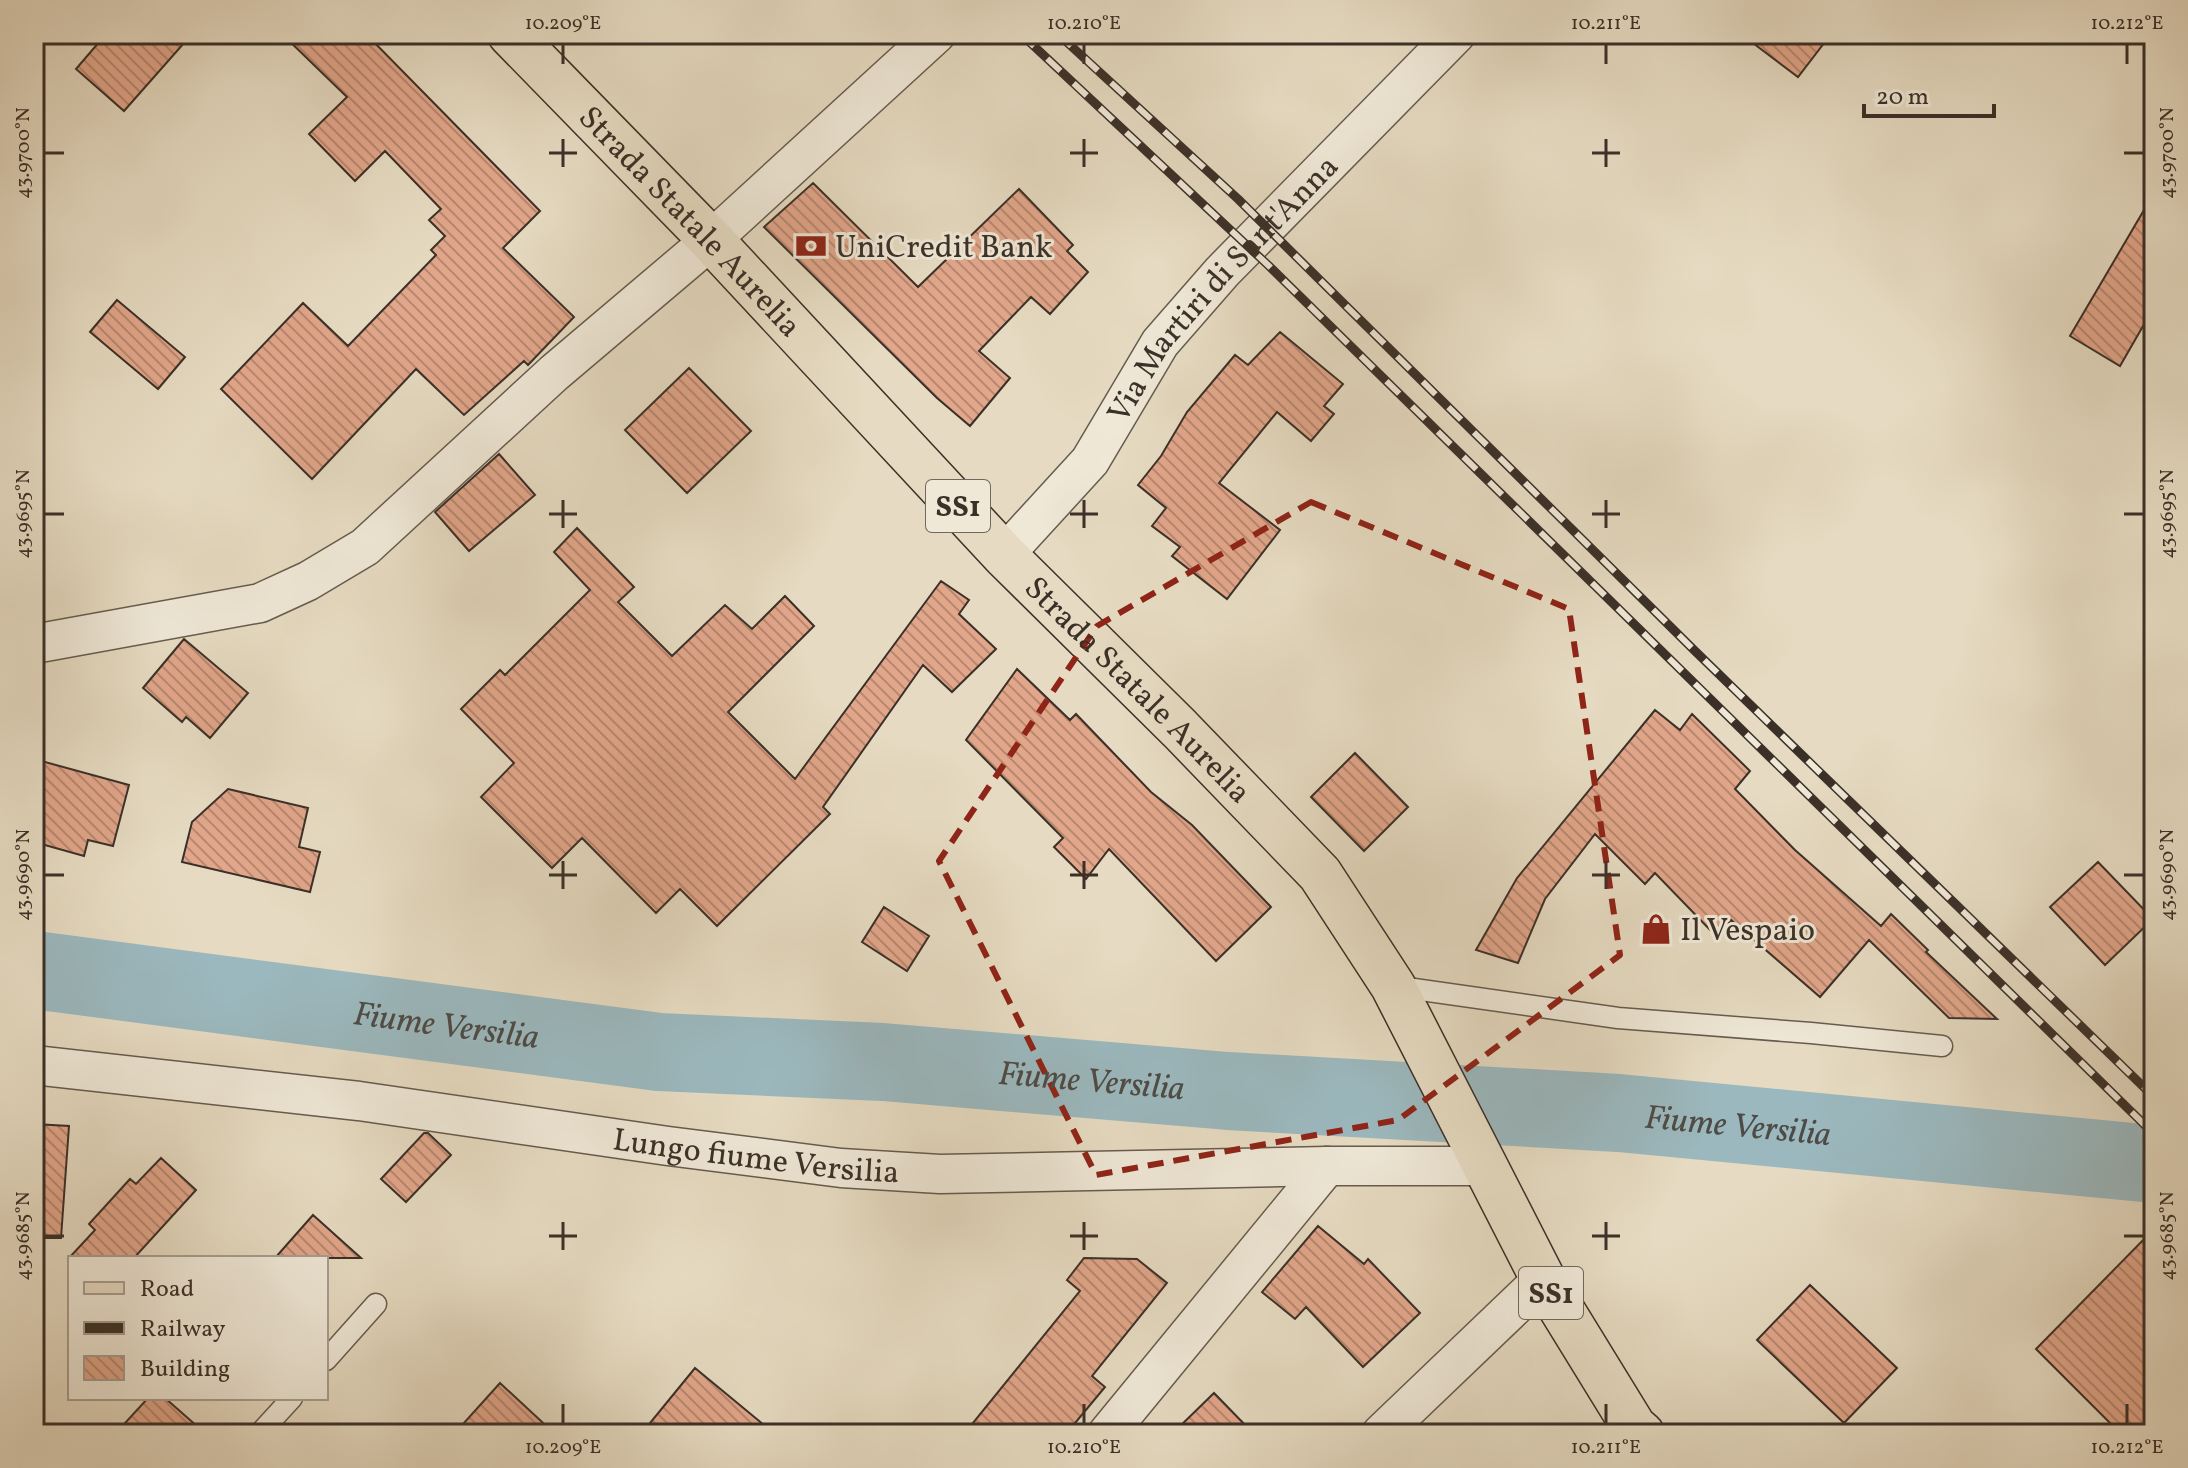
<svg xmlns="http://www.w3.org/2000/svg" width="2188" height="1468" font-family="Vollkorn,serif">
<style>
.lines{fill:none;stroke-linecap:round;stroke-linejoin:round}
.river{stroke:#9bb8be;stroke-width:78}
.building{fill:url(#building-back-hatch);stroke:#3b3028;stroke-width:2}
.service-casing{stroke:#665b4e;stroke-width:23}
.minor-casing{stroke:#665b4e;stroke-width:41}
.primary-casing{stroke:#3b3028;stroke-width:47}
.service{stroke:#efe8d7;stroke-width:20}
.minor{stroke:#efe8d7;stroke-width:38}
.primary{stroke:#e6dbc2;stroke-width:44}
.rail-casing{stroke:#3b3028;stroke-width:9}
.rail{stroke:#efe8d7;stroke-width:6;stroke-dasharray:18;stroke-linecap:butt}
.marked{fill:none;stroke:#8f2418;stroke-width:6;stroke-dasharray:16 10;stroke-linejoin:round}
.ticks{fill:none;stroke:#3b3028;stroke-width:3}
.labels{text-anchor:middle;stroke-width:6;stroke-linejoin:round;paint-order:stroke}
.shield{fill:#efe8d7;stroke:#71675c;stroke-width:2}
.shield-label{font-size:30px;font-weight:bold;fill:#3b3028}
.street-label{font-size:32px;fill:#3b3028;stroke:#efe8d7}
.poi-label{font-size:32px;fill:#3b3028;stroke:#efe8d7;text-anchor:start}
.water-label{font-size:34px;font-style:italic;fill:#4e4b46;stroke:#efe8d7}
.neatline{fill:none;stroke:#3b3028;stroke-width:3}
.ticks-label{font-size:20px;text-anchor:middle;fill:#3b3028}
</style>
<defs>
<pattern id="building-back-hatch" width="6" height="6" patternUnits="userSpaceOnUse" patternTransform="scale(2)"><rect width="6" height="6" fill="#e2a68a"/><path d="M-1 5l2 2M0 0l6 6M5-1l2 2" fill="none" stroke="#b88871"/></pattern>
</defs>
<rect width="100%" height="100%" fill="#e6dbc2"/>
<filter id="stains"><feTurbulence type="fractalNoise" baseFrequency=".0025" numOctaves="4"/><feColorMatrix values="0 0 0 0 .2 0 0 0 0 .09 0 0 0 0 .02 0 0 0 .5 -.17"/></filter>
<radialGradient id="worn" r=".72"><stop offset=".6" stop-color="#630" stop-opacity="0"/><stop offset="1" stop-color="#630" stop-opacity=".3"/></radialGradient>
<g class="lines">
<path class="river" id="s1" d="M34 970 659 1052 883 1062 1228 1091 1619 1113 2154 1164"/>
</g>
<path class="building" d="M106 34H192L124 111 76 69Z
M282 34H366L540 211 503 248 574 317 528 365 524 361 464 415 416 369 312 479 221 389 303 303 348 346 436 255 431 250 445 236 429 220 441 209 385 151 355 181 309 134 347 97Z
M1741 34H1831L1798 77Z
M813 183 918 287 1019 189 1073 245 1067 251 1088 272 1050 314 1031 297 979 351 1010 378 970 426 937 398 764 227Z
M2154 193V307L2120 366 2070 336Z
M117 300 185 357 158 389 90 332Z
M1280 332 1343 384 1324 406 1334 414 1311 441 1277 412 1219 483 1280 530 1227 599 1172 556 1180 547 1152 526 1166 508 1138 485 1161 456 1187 412 1235 355 1248 365Z
M689 368 751 431 687 493 625 430Z
M499 454 535 495 469 551 435 512Z
M577 528 634 587 618 602 672 656 725 605 752 629 785 596 814 626 728 712 795 779 941 581 969 600 959 614 996 649 952 692 923 665 823 807 830 814 717 926 680 889 656 913 582 838 552 868 481 797 514 763 461 709 500 670 505 675 590 590 554 552Z
M184 639 248 693 210 738 186 717 182 722 143 688Z
M1017 669 1070 720 1076 714 1151 792 1192 825 1271 907 1216 961 1109 849 1086 879 1054 847 1063 838 966 740Z
M1655 710 1680 730 1692 714 1750 771 1735 789 1795 850 1881 926 1891 914 1928 950 1926 952 1997 1019 1949 1018 1869 940 1820 997 1731 920 1716 936 1655 873 1645 884 1595 834 1545 899 1518 963 1476 950 1517 878Z
M1355 753 1408 807 1364 851 1311 797Z
M34 759 129 785 113 846 88 840 84 856 34 842Z
M228 789 308 808 299 847 320 852 310 892 182 862 192 822Z
M2098 862 2153 919 2105 965 2050 907Z
M884 907 929 936 907 971 862 942Z
M34 1124 69 1126 61 1238H34Z
M424 1133H428L451 1155 406 1202 381 1179Z
M161 1158 196 1190 134 1258H69L95 1230 89 1224 130 1179 136 1184Z
M313 1215 361 1258H275Z
M1318 1226 1364 1264 1368 1259 1420 1313 1363 1367 1306 1307 1295 1319 1262 1292Z
M2154 1229V1434H2121L2036 1349Z
M1084 1258 1137 1259 1167 1283 1092 1376 1105 1387 1066 1434H964L1080 1291 1067 1280Z
M1810 1285 1897 1368 1844 1423 1757 1340Z
M695 1368 775 1434H641Z
M500 1383 555 1434H454Z
M1214 1393 1254 1434H1172Z
M148 1398H165L206 1434H115Z"/>
<g class="lines">
<defs>
<path id="service" d="M1393 986 1618 1018 1811 1033 1942 1046
M326 1360 376 1304
M259 1434 292 1398"/>
<g id="minor">
<path id="s2" d="M1004 555 1090 461 1160 343 1222 272 1456 34"/>
<path d="M34 644 260 603 308 581 365 547 554 373 711 240 936 34"/>
<path id="s3" d="M34 1065 359 1101 668 1146 841 1168 940 1174 1327 1166H1484"/>
<path d="M1107 1434 1327 1166"/>
<path d="M1381 1434 1543 1279"/>
</g>
<g id="primary">
<path id="s4" d="M510 34 711 240 1004 555 1180 729 1320 874 1393 986 1543 1279 1634 1427 1642 1434"/>
</g>
</defs>
<use href="#service" class="service-casing"/>
<use href="#minor" class="minor-casing"/>
<use href="#primary" class="primary-casing"/>
<use href="#service" class="service"/>
<use href="#minor" class="minor"/>
<use href="#primary" class="primary"/>
<defs>
<path id="rail" d="M1021 34 1269 266 2154 1134
M1058 34 1238 199 1695 651 2154 1097"/>
</defs>
<use href="#rail" class="rail-casing"/>
<use href="#rail" class="rail"/>
</g>
<path class="marked" d="M1311 502 1569 609 1620 955 1398 1120 1096 1175 939 861 1097 626Z"/>
<path class="ticks" d="M563 44V64M1084 44V64M1606 44V64M2127 44V64M563 139V167M1084 139V167M1606 139V167M44 153H64M549 153H577M1070 153H1098M1592 153H1620M2124 153H2144M563 500V528M1084 500V528M1606 500V528M44 514H64M549 514H577M1070 514H1098M1592 514H1620M2124 514H2144M563 861V889M1084 861V889M1606 861V889M44 875H64M549 875H577M1070 875H1098M1592 875H1620M2124 875H2144M563 1222V1250M1084 1222V1250M1606 1222V1250M44 1236H64M549 1236H577M1070 1236H1098M1592 1236H1620M2124 1236H2144M563 1404V1424M1084 1404V1424M1606 1404V1424M2127 1404V1424"/>
<defs>
<symbol id="bank-bare" viewBox="-9 -9 18 18"><path d="M-6-4H6V4H-6ZM0-2.3a2.3 2.3 0 1 0 0 4.6a2.3 2.3 0 1 0 0-4.6Z" fill="#8f2418" stroke="#efe8d7" stroke-width="2.5" paint-order="stroke"/></symbol>
<symbol id="shop-bare" viewBox="-9 -9 18 18"><path d="M-5-2.5h2.3a2.7 3.5 0 0 1 5.4 0H5L5.5 6h-11ZM-1.5-2.5h3a1.5 2.3 0 0 0-3 0Z" fill="#8f2418" stroke="#efe8d7" stroke-width="2.5" paint-order="stroke"/></symbol>
</defs>
<g fill-rule="evenodd">
<use href="#bank-bare" x="789" y="224" width="44" height="44"/>
<use href="#shop-bare" x="1634" y="907" width="44" height="44"/>
</g>
<g class="labels">
<g class="shield">
<rect x="926" y="480" width="64" height="52" rx="6"/>
<rect x="1519" y="1267" width="64" height="52" rx="6"/>
</g>
<g class="shield-label">
<text x="958" y="516">SS1</text>
<text x="1551" y="1303">SS1</text>
</g>
<g class="street-label">
<text dy="11" stroke="none"><textPath href="#s4" startOffset="260">Strada Statale Aurelia</textPath></text>
<text dy="11" stroke="none"><textPath href="#s2" startOffset="346">Via Martiri di Sant'Anna</textPath></text>
<text dy="11" stroke="none"><textPath href="#s4" startOffset="908">Strada Statale Aurelia</textPath></text>
<text dy="11" stroke="none"><textPath href="#s3" startOffset="728">Lungo fiume Versilia</textPath></text>
</g>
<g class="poi-label">
<text x="835" y="257">UniCredit Bank</text>
<text x="1680" y="940">Il Vespaio</text>
</g>
<g class="water-label">
<text dy="12" stroke="none"><textPath href="#s1" startOffset="416">Fiume Versilia</textPath></text>
<text dy="12" stroke="none"><textPath href="#s1" startOffset="1064">Fiume Versilia</textPath></text>
<text dy="12" stroke="none"><textPath href="#s1" startOffset="1712">Fiume Versilia</textPath></text>
</g>
</g>
<rect width="2188" height="1468" fill="none" stroke="#e6dbc2" stroke-width="88"/>
<rect x="68" y="1256" width="260" height="144" fill="#efe8d7" stroke="#a79e91" stroke-width="2"/>
<rect x="84" y="1282" width="40" height="12" fill="#e6dbc2" stroke="#a79e91" stroke-width="2"/>
<text x="140" y="1296" font-size="24" fill="#3b3028">Road</text>
<rect x="84" y="1322" width="40" height="12" fill="#3b3028" stroke="#a79e91" stroke-width="2"/>
<text x="140" y="1336" font-size="24" fill="#3b3028">Railway</text>
<rect x="84" y="1356" width="40" height="24" fill="url(#building-back-hatch)" stroke="#a79e91" stroke-width="2"/>
<text x="140" y="1376" font-size="24" fill="#3b3028">Building</text>
<path d="M1864 104v12h130v-12" fill="none" stroke="#3b3028" stroke-width="4"/>
<text x="1876" y="104" font-size="24" fill="#3b3028" stroke="#efe8d7" stroke-width="6" paint-order="stroke">20 m</text>
<rect x="44" y="44" width="2100" height="1380" class="neatline"/>
<g class="ticks-label">
<text x="563" y="29">10.209°E</text>
<text x="1084" y="29">10.210°E</text>
<text x="1606" y="29">10.211°E</text>
<text x="2127" y="29">10.212°E</text>
<text transform="translate(22 153) rotate(-90)" y="7">43.9700°N</text>
<text transform="translate(2166 153) rotate(-90)" y="7">43.9700°N</text>
<text transform="translate(22 514) rotate(-90)" y="7">43.9695°N</text>
<text transform="translate(2166 514) rotate(-90)" y="7">43.9695°N</text>
<text transform="translate(22 875) rotate(-90)" y="7">43.9690°N</text>
<text transform="translate(2166 875) rotate(-90)" y="7">43.9690°N</text>
<text transform="translate(22 1236) rotate(-90)" y="7">43.9685°N</text>
<text transform="translate(2166 1236) rotate(-90)" y="7">43.9685°N</text>
<text x="563" y="1453">10.209°E</text>
<text x="1084" y="1453">10.210°E</text>
<text x="1606" y="1453">10.211°E</text>
<text x="2127" y="1453">10.212°E</text>
</g>
<rect width="100%" height="100%" filter="url(#stains)"/>
<rect width="100%" height="100%" fill="url(#worn)"/>
</svg>
